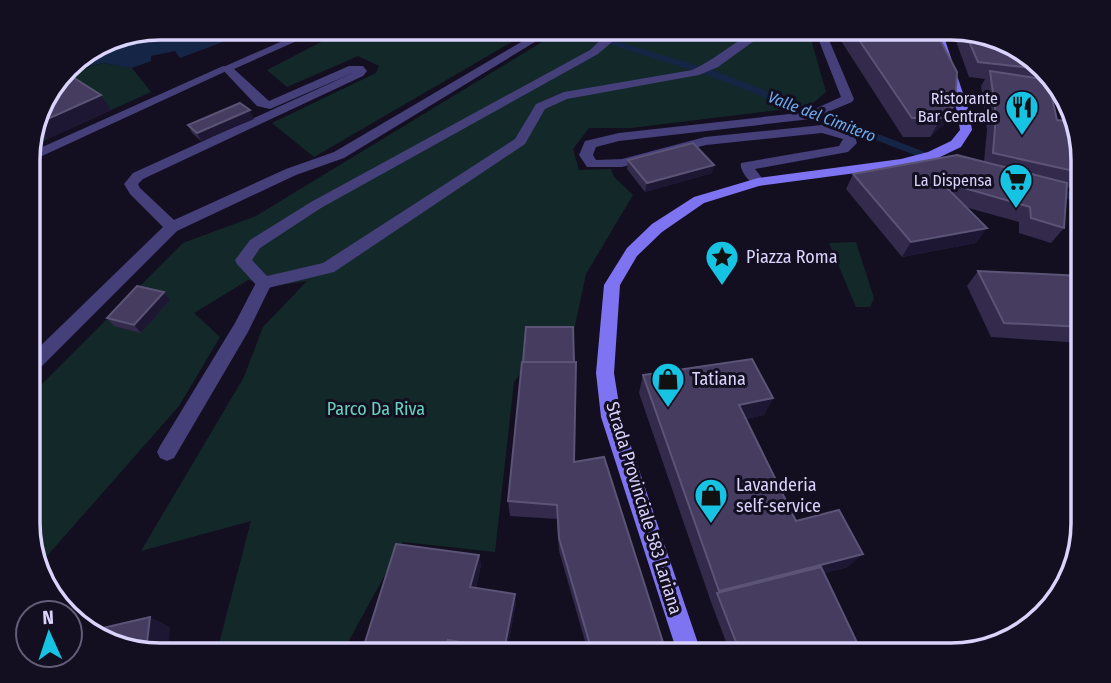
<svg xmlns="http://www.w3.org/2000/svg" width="1111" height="683" font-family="'Fira Sans Condensed',sans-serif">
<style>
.green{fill:#132929}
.water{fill:#142545}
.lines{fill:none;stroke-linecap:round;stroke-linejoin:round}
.stream{fill:#142545;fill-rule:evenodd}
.service{fill:#453f7a;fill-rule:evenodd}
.minor{fill:#453f7a;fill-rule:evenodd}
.secondary{fill:#7e73f1;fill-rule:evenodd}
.wall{fill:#332a4c}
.shaded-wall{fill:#1e1733}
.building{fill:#453c5f;stroke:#5c5477;stroke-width:2}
.labels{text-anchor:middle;stroke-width:6;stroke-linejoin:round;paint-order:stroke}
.far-poi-label{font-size:16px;fill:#dad3fb;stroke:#130f20;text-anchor:end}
.far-water-label{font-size:16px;font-style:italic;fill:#6babf0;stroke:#130f20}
.poi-label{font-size:18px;fill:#dad3fb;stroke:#130f20;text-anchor:start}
.park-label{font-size:18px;fill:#66d3be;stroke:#130f20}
.street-label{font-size:18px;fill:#dad3fb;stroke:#130f20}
.rim{fill:none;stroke:#dad3fb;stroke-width:3.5}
</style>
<rect width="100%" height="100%" fill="#130f20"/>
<path class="green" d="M348 28H536L314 157 272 123 376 73 379 66 358 56 287 87 267 70Z
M565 28H808L826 92 813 103 778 110 631 128H589L573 149 579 170 611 169 614 177 633 195 586 274 573 335 523 370 514 382 495 552 403 542 341 655H216L251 521 141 551 244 377 263 327 307 281 281 285 248 280 194 313 220 337 179 406 39 565 29 539V397L183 243 256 216Z
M103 63 132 68 151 92 47 139 29 150V144L66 74Z
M856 242 874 298 870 307H856L829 243Z"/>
<path class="water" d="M161 28H211L207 30 209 31C221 27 237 25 247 33L180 58 175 51 151 56V61L132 68 103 63 67 72 73 61Z"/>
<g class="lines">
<path class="stream" d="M558 28H573L715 71 948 161 942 165 938 164 707 75Z
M1048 186 1083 195V203L1044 193 1042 190Z"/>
<path class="service" d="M223 66 233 68 29 162V153Z
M264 277 272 283 248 332 174 458 167 461 160 458 157 452 160 446 235 323 258 279Z"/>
<path class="minor" d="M312 28H326L234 69 269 101 349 66H363L367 71 363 76 143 179 138 184 140 188 174 220 286 169 334 152 545 28H558L344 158 296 175 177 231 35 373 29 375V357L163 227 130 194 124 184 133 173 355 72 270 109 257 106 221 68Z
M613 28H623L619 36 598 54 321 208 260 248 252 260 267 276 323 263 515 139 536 104 564 92 692 70C717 60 748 28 772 28L718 67 699 75 567 99 545 109 525 144 334 272 264 289 258 287 237 264 235 260 250 240 311 202 590 50Z
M814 28H824L854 99 852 102 811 119 619 141 596 147 593 155 596 160 622 159 705 137 822 125 841 128 854 134 857 143 848 152 755 169 765 182 758 186C750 184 739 170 741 163L839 146 843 139 822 133 706 145 622 167H587L579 155 585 141 619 133 808 112 841 97Z"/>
<path class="secondary" d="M931 28H941L969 111 972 130 961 147 938 158 901 167 759 186 704 203 662 232 637 256 620 285 614 373 621 417 702 655H678L601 417 596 373 604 285 627 248 652 224 694 197 758 178 901 159 928 152 951 141 960 130 957 111Z"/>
</g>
<path class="wall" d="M837 28H899L944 124 930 137H903L836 33Z
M955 29 1024 50 1041 69 1036 78 1057 120 1083 152V180L1075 189 1067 187 1064 228 1051 243 1019 233V222L965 207 976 243 902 257 846 189 853 174 984 162 987 130 981 86 985 79 969 77 953 33Z
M63 80 111 110 47 139 36 132Z
M254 119 201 141 192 133 188 125Z
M628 160 712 173 645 192 627 169Z
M978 271 1083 276V343L991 337 967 286Z
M164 292 170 300 141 333 114 326 107 318Z
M523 362 574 462 667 655H589L559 551 557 519 510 516 508 501Z
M643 375 773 398 764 415 746 419 796 521 848 567 824 573 863 655H731L711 602 639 393Z
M479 555 481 565 476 588 516 603 506 655H494L452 647 361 655Z"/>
<path class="shaded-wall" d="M101 95 111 110 47 139 38 127 41 122Z
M955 105 944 124 930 137 941 118Z
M250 110 254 119 201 141 197 133Z
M714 165 712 173 645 192 647 183Z
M987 228 976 243 902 257 911 242Z
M29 259 40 271 29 279Z
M164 292 170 300 141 333 134 325Z
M773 398 764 415 732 422 739 405Z
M863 554 848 567 719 600 717 593 719 591Z
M479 555 481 565 474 596 470 587Z
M515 594 516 603 506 655H505L504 650Z
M150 617 170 627 168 655H160L146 651Z
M448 640 452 647 450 655H444Z"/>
<path class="building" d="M851 28H899L937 34 957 72 955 105 941 118H912Z
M965 32 1024 50 1041 69 978 62Z
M990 71 1048 80 1057 120 1074 122 1083 152V173L993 153 996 115Z
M71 76 101 95 41 122 63 80Z
M240 103 250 110 197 133 188 125Z
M693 143 714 165 647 183 628 160Z
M957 155 1067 183 1064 228 1031 218 1030 207 940 181 987 228 911 242 853 174Z
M978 271 1083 276V327L1004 323Z
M137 286 164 292 134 325 107 318Z
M526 327H573L574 362H523Z
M752 359 773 398 739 405 796 521 839 510 863 554 719 591 643 375Z
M522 362H576L574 462 604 457 667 655H593L559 538 557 505 508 501Z
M396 544 479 555 470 587 515 594 504 650 448 640 444 655H361Z
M821 567 863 655H741L717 593Z
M150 617 146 651 86 632Z"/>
<defs>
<symbol id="restaurant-pin" viewBox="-11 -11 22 30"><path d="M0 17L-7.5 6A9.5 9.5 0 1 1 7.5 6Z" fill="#17c3e3" stroke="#130f20"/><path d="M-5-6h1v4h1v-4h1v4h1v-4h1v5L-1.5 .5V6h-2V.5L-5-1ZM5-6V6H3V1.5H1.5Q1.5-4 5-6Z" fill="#111"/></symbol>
<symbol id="supermarket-pin" viewBox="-11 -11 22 30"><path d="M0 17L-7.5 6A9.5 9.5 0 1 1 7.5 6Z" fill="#17c3e3" stroke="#130f20"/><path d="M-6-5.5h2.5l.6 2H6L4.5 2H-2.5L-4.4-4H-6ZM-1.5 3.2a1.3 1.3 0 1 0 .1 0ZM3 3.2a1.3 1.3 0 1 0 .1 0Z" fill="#111"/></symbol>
<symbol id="sight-pin" viewBox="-11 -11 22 30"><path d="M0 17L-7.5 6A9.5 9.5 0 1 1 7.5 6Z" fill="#17c3e3" stroke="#130f20"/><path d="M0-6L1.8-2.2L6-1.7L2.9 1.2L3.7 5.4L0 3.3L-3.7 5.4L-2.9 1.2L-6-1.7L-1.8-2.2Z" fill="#111"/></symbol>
<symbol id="shop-pin" viewBox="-11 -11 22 30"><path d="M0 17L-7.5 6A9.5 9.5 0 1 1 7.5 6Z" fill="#17c3e3" stroke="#130f20"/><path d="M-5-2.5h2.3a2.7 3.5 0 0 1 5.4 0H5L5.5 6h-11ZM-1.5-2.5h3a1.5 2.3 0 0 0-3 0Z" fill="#111"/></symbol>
</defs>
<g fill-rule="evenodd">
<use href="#restaurant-pin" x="1003" y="88" width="38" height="52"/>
<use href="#supermarket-pin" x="997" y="161" width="38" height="52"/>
<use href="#sight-pin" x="703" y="238" width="38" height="52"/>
<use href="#shop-pin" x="649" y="360" width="38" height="52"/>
<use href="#shop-pin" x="692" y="476" width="38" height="52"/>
</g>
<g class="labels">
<g class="far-poi-label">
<text x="998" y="104">Ristorante<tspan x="998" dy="18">Bar Centrale</tspan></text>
<text x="992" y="186">La Dispensa</text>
</g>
<g class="far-water-label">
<text transform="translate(822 116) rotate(21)" y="6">Valle del Cimitero</text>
</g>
<g class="poi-label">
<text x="746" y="263">Piazza Roma</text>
<text x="692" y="385">Tatiana</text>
<text x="736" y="491">Lavanderia<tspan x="736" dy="21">self-service</tspan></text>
</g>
<g class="park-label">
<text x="376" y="415">Parco Da Riva</text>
</g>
<g class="street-label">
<text transform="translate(644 508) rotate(73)" y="6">Strada Provinciale 583 Lariana</text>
</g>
</g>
<path d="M0 0H1111V683H0ZM160 40H951A120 120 0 0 1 1071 160V523A120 120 0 0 1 951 643H160A120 120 0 0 1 40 523V160A120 120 0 0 1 160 40Z" fill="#130f20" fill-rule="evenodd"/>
<path class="rim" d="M160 40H951A120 120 0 0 1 1071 160V523A120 120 0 0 1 951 643H160A120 120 0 0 1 40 523V160A120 120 0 0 1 160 40Z"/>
<g transform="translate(49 634) rotate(357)"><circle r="33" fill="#130f20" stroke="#635d78" stroke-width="2"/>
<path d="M0-5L12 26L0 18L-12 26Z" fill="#17c3e3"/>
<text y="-10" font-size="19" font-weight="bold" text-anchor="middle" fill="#dad3fb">N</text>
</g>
</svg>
